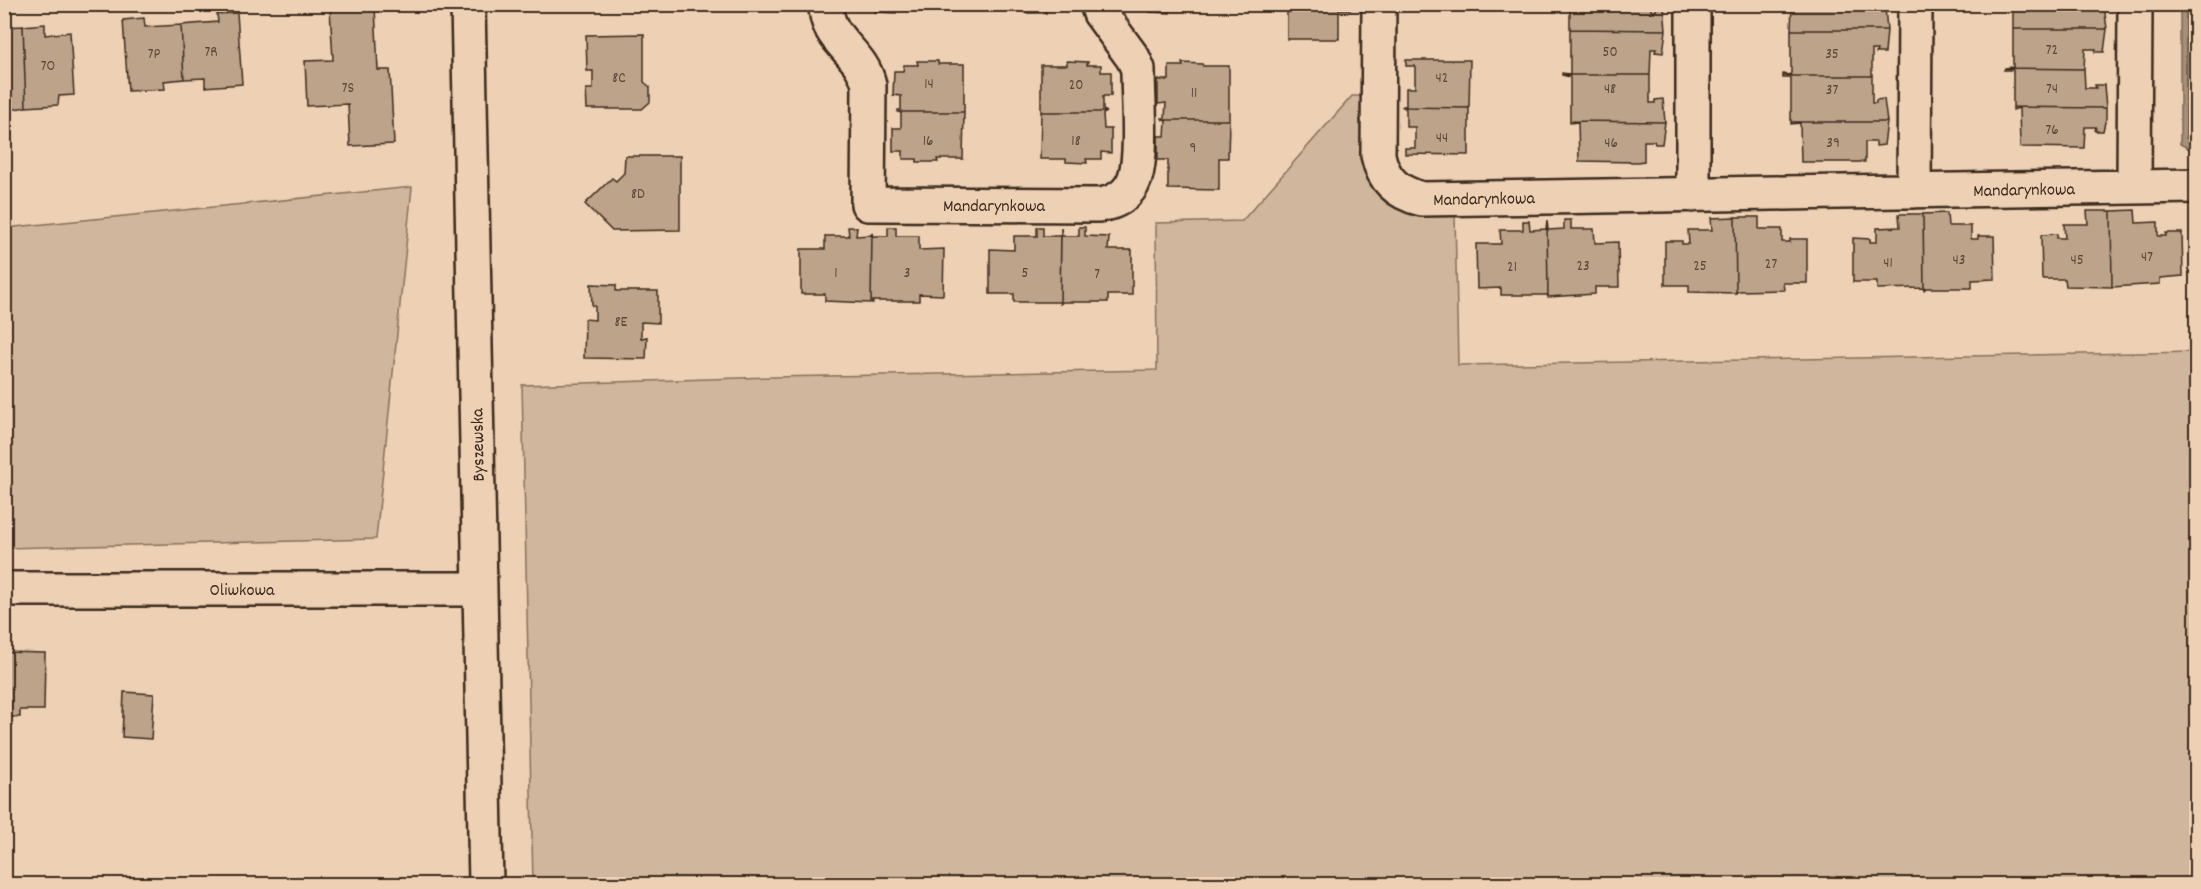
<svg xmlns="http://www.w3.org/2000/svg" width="2201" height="889" font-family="Dekko,sans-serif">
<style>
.green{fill:#d0b69c;stroke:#86705d;stroke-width:1.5}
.water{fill:#a78f79;stroke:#7c6755;stroke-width:1.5}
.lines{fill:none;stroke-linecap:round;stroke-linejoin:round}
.shore{stroke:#665242;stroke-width:1.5}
.building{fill:#bca38a;stroke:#3b2a1e;stroke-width:1.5}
.minor-casing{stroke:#3b2a1e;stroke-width:38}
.minor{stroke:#eed1b4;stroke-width:33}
.labels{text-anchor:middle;stroke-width:5;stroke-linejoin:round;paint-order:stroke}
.number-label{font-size:15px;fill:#5b4839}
.street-label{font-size:18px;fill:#3b2a1e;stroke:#eed1b4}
</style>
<rect width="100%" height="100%" fill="#eed1b4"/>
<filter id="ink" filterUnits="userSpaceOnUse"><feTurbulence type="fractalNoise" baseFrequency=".0167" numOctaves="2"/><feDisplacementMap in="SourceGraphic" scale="12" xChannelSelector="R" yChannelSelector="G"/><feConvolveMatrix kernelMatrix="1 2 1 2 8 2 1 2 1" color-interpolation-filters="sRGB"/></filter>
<g filter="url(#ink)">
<path class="green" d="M1352 96H1363V157L1455 213 1458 365 2196 352V884H533L522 385 772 377 1157 370 1156 223 1242 221Z
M412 187 376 539 5 548V228Z"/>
<path class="water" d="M2180 5H2196V152L2180 144Z"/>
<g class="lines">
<path class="shore" d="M2186 4V138L2196 145
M2194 4V133L2196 137"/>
</g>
<path class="building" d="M862 4H922V9H896V13L875 12V9H861Z
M999 4H1059V10H1046V13H1025V9H999Z
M1136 4H1196V10H1170V13L1150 12V10H1136Z
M1279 4H1350V10H1339V39H1287V8H1279Z
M1406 4H1470V9L1406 8Z
M1570 4H1651V11H1656V8L1664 7 1666 30 1570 29Z
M1792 4H1872V11H1876V8L1885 7 1887 30H1791Z
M2013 4H2085V10H2096V6H2104L2107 29H2013Z
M375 7 378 70H390L394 144 350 146 348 104 307 106 305 61 333 60 330 9Z
M237 13 242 84 205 87V78L184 79 181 25 218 22 217 14Z
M144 18 145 27 181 25 184 79 164 81 165 89 128 91 123 20Z
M45 24V35L70 32 74 95 59 96 58 105 26 107 23 26Z
M23 26 26 107 4 111V27Z
M1570 29 1666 30 1663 53 1655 52 1656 49H1651L1650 75H1562V73L1570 74Z
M2013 29H2107L2104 52H2095L2096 49H2085L2084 69 2005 68 2013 67Z
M1791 30H1887L1885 53H1876L1877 50H1872V76H1783V74L1791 75Z
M644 34V82L650 87V102L642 109H587L586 89H593V71H587L586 35Z
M1406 60H1470L1469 108 1403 107V106H1406V88H1415V66H1406Z
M917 61H938V64H964V112H898V110H901V96L893 95 894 71H903L904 65H918Z
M1067 61 1088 62 1087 65H1101V72H1111V96H1103V110L1107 112H1041V65H1067Z
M1182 63 1202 64 1203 66H1229V120H1163L1162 118H1165L1166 103 1158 104V80H1169V66H1183Z
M2005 68 2084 69 2085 88H2096L2095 85H2104L2106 108 2013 107V70H2004Z
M1562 75H1650V103H1655V100L1663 99 1665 122 1570 121V77Z
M1783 76H1872V103H1876V100L1884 99 1887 122H1791V78H1783Z
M1403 107 1469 108V155L1405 154V148H1415V127H1406V109Z
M2013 107 2106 108V118L2103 131H2095L2096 127H2085L2084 148 2020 147 2019 108 2013 110Z
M898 112H964L963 159H937L938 162H917V159H903V151H893V128H901V113Z
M1041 112H1107L1103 114 1104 129H1111V153L1101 152V159H1086L1087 163 1066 162V159H1040Z
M1163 120H1229L1228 158H1219V190L1168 189V160H1158V136H1165L1166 121Z
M1570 121 1665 122 1662 144H1655L1654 141H1644V161L1637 162 1579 161 1578 122 1570 123Z
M1791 122H1887L1884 145 1876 146V142H1865V162H1801L1800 123 1791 124Z
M625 156H680V230L612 231 585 204 612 178 616 181 624 173Z
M2135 210 2136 223 2158 222V236H2166V233H2182L2183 276 2160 278V284L2112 287 2111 211Z
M2087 211H2111L2112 287 2066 286 2065 279H2042L2041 235 2057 234V238H2065L2064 224H2088Z
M1947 213 1948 226H1971V239H1978V236H1994L1995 279 1972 280V288H1926L1924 290 1923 214Z
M1899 214H1923L1924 290 1923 288 1877 289V282H1853V238L1870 239V242H1877V228L1900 227Z
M1735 217 1736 293 1689 292V285H1665V241H1682V244H1689L1688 230H1712L1711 218Z
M1735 217H1759V229H1782V242H1790V239H1807V283H1783L1784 290 1738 291 1736 293Z
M1547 220 1548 230 1564 229V220H1571V229H1594L1595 243 1618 242 1619 287H1595V294L1548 297Z
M1547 220 1548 297 1547 295H1501V288L1477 289 1476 244H1501L1500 230H1523V221H1529L1530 230 1546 229Z
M848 227H857L856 236 871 235 872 233 871 303 825 301V294H801V249H825V236H849Z
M888 227H896V236H919V250L944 249 943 295 919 294V301H873V303H871L872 233 873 236H888Z
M1037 227H1043V236H1061L1060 304 1059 302H1014V294H990V249L1014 250V236H1037Z
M1061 227 1062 236H1079V227H1085V236L1109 237 1108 250H1132V295H1108V302H1063L1060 304Z
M591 284 616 285V291H658V323L641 322V338L647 337 646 359 584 358 585 319 595 320V306H592Z
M4 652 45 653 44 710H20V717H4Z
M124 692 154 694 151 739 122 737Z"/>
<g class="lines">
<defs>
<path id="minor" d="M468 4 486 884
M826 4C825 41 862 51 869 85L868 204 1099 205C1115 203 1129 195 1135 178 1143 153 1138 98 1138 69L1133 58 1100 13 1097 4
M1379 4 1378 155C1383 180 1397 193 1422 199L2196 186
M1693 4V195
M2134 187 2135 4
M1914 191 1915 4
M4 589H480"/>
</defs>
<use href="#minor" class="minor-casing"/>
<use href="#minor" class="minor"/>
</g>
</g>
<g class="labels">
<g class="number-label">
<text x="2052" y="54">72</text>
<text x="211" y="56">7R</text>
<text x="1610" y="56">50</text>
<text x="154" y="58">7P</text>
<text x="1832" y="58">35</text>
<text x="48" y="70">7O</text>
<text x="619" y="82">8C</text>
<text x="1442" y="82">42</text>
<text x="929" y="88">14</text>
<text x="1076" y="89">20</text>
<text x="348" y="92">7S</text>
<text x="1610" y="93">48</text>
<text x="2052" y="93">74</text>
<text x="1832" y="94">37</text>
<text x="1194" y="97">11</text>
<text x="2052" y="134">76</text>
<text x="1442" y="142">44</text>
<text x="928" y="145">16</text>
<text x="1076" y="145">18</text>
<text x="1611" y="147">46</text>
<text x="1833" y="147">39</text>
<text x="1193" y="152">9</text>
<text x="638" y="198">8D</text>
<text x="2147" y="261">47</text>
<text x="1959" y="264">43</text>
<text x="2077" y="264">45</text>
<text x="1888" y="267">41</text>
<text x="1771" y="268">27</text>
<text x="1583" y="270">23</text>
<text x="1700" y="270">25</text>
<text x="1512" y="271">21</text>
<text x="836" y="277">1</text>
<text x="907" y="277">3</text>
<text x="1025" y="277">5</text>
<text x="1097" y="278">7</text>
<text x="621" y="326">8E</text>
</g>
<g class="street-label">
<text transform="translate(2024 189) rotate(-1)" y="6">Mandarynkowa</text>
<text transform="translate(1484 198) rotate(-1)" y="6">Mandarynkowa</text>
<text x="994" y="211">Mandarynkowa</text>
<text transform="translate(477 445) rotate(-91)" y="6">Byszewska</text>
<text x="242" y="595">Oliwkowa</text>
</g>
</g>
<rect width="2201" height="889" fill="none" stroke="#eed1b4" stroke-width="24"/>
<rect x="12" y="12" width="2177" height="865" fill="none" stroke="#3b2a1e" stroke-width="2" filter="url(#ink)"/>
</svg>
